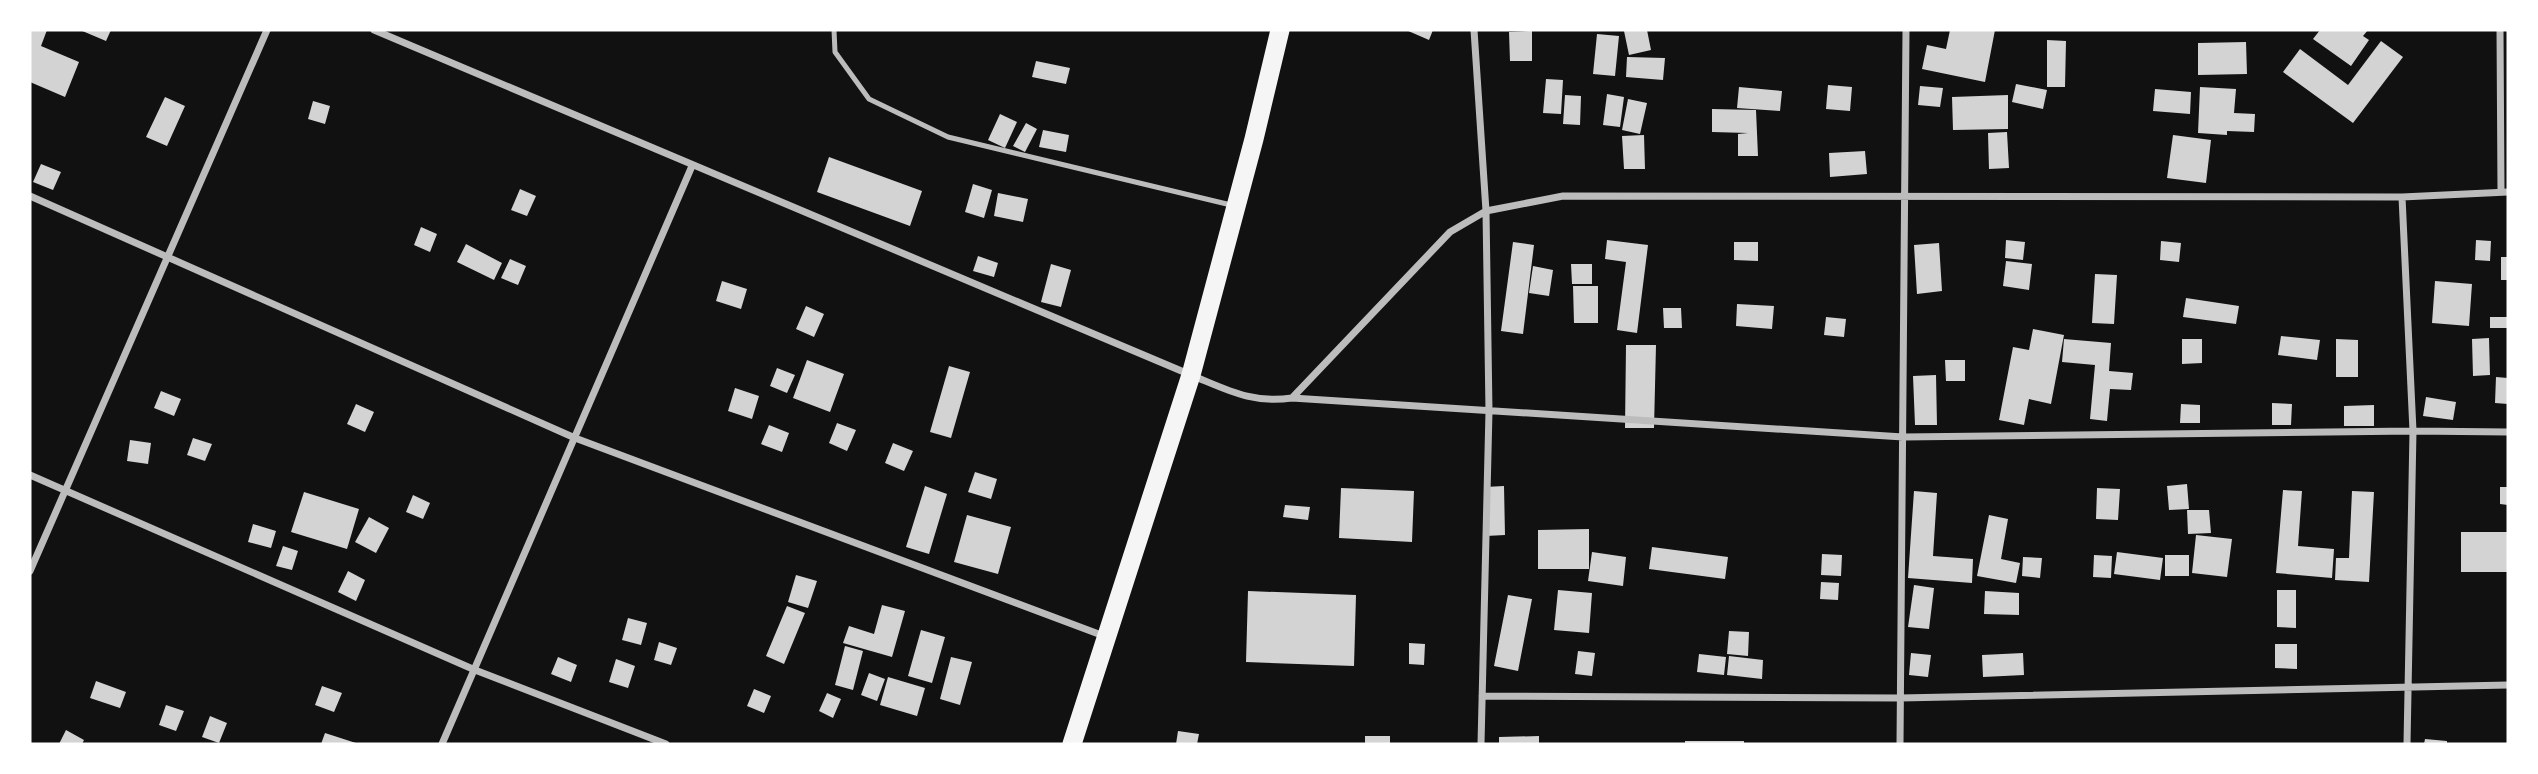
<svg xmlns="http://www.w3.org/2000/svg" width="2538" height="774" font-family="Montserrat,sans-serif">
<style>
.building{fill:#d3d3d3}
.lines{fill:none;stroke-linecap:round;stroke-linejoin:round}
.service{stroke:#bcbcbc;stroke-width:5}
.minor{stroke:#bcbcbc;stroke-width:7}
.trunk{stroke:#f5f5f5;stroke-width:19}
</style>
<rect width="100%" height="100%" fill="#111"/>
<path class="building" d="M30 30H47L41 46 79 62 65 97 30 82Z
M80 30H111L106 41Z
M1406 30H1433L1429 40Z
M1632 30H1647L1651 50 1629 55 1624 31Z
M1950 30H1995L1985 82 1922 69 1927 45 1946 49Z
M2320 30H2368L2363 36 2369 40 2351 66 2313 39Z
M1532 31V61H1510L1509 32Z
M1597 34 1619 36 1615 76 1593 74Z
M2047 40 2066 41 2065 87H2047Z
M2381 41 2403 57 2353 123 2283 72 2300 49 2348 85Z
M2246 42 2247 74 2198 75V43Z
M1627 57 1665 58 1663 80 1626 77Z
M1036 61 1070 68 1066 84 1032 77Z
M1546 79 1563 80 1561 114 1543 113Z
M2016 84 2047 90 2043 109 2012 102Z
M1828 85 1852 87 1850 111 1826 109Z
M1920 86 1943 88 1940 107 1918 105Z
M1739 87 1782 91 1780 111 1737 108Z
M2200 87 2236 89 2234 113 2255 114 2254 132 2227 131V135L2198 133Z
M2155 89 2191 92 2190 114 2153 111Z
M1607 94 1624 97 1620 127 1603 125Z
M1565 95 1581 96 1580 125 1563 124Z
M2008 95V129L1953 130 1952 97Z
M165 97 185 106 167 146 146 137Z
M1628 99 1647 103 1640 134 1622 130Z
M313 101 330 106 325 124 308 119Z
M1712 109 1756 110 1758 156H1738V134L1748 133 1712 132Z
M1000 114 1017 122 1005 148 988 140Z
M1026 123 1037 129 1025 152 1013 146Z
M1043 130 1069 135 1066 152 1039 147Z
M2007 132 2009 168 1989 169 1988 133Z
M1644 135 1645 169H1624L1622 136Z
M2173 135 2211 140 2206 183 2167 178Z
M1865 151 1867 174 1830 177 1829 153Z
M829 157 922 191 910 226 817 192Z
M41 164 61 172 53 190 33 182Z
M973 184 992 190 984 218 965 212Z
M520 189 536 196 527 216 511 210Z
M998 193 1028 199 1023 222 994 216Z
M421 227 437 234 430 252 414 245Z
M1607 240 1648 245 1637 333 1617 330 1626 262 1605 259Z
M2006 240 2025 242 2023 260 2005 258Z
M2476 240 2491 241 2490 261 2475 260Z
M2161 241 2181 243 2179 262 2160 260Z
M1513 242 1534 245 1523 334 1501 331Z
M1734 242H1758V261L1734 260Z
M1939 243 1942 291 1917 294 1914 245Z
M466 244 502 263 494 280 457 262Z
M978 256 998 263 994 277 973 271Z
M2501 257H2508V280H2501Z
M510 259 526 266 518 285 501 278Z
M2006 261 2032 264 2029 290 2003 286Z
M1051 264 1071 270 1061 307 1041 302Z
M1571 264H1592V284H1572Z
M1533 266 1553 270 1549 296 1529 293Z
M2095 274 2117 275 2114 324 2092 323Z
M722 281 747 289 741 309 716 301Z
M2435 281 2472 284 2469 326 2432 323Z
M1573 286H1598V323H1574Z
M2186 298 2239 306 2236 324 2183 317Z
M1737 304 1774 306 1772 329 1736 326Z
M806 306 824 314 814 337 796 329Z
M1663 308H1681L1682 328H1664Z
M1826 317 1846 319 1844 337 1824 335Z
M2490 317H2508V328H2490Z
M2033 329 2064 335 2051 404 2029 399 2024 425 1999 420 2013 347 2029 350Z
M2281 336 2320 340 2317 360 2278 355Z
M2489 338 2490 375 2473 376 2472 339Z
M2064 339 2111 343 2109 371 2133 373 2131 390 2110 389 2107 421 2090 419 2095 365 2062 362Z
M2182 339H2202V363L2182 364Z
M2336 339 2358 340V377H2336Z
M1626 345H1656L1654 428H1625Z
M807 360 844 374 830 412 793 398Z
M1945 360H1965V381H1946Z
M949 366 970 372 951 438 930 432Z
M777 368 795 375 787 393 770 386Z
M1936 375 1937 425H1915L1913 376Z
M2496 377 2508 378V404L2495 403Z
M735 388 759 396 752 419 728 411Z
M161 391 181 399 174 416 154 408Z
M2426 397 2456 402 2453 420 2423 416Z
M2272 403 2292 404 2291 425H2272Z
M356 404 374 412 365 432 347 424Z
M2181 404 2200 405V423H2180Z
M2374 405V426H2344V406Z
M837 423 856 430 847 451 829 443Z
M769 425 789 433 782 452 761 444Z
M193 438 212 444 205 461 187 455Z
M130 440 151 443 148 464 127 461Z
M893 443 913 451 904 471 885 463Z
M975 472 997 479 991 499 968 492Z
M2187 484 2189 509 2169 510 2167 486Z
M925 486 947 494 929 554 906 547Z
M1504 486 1505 535 1486 536 1485 487Z
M2500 487H2508V505L2500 504Z
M1341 488 1414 491 1412 542 1339 538Z
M2097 488 2120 489 2118 520 2096 519Z
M2283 490 2302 491 2298 546 2334 549 2332 578 2276 573Z
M1914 491 1937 493 1933 556 1973 559 1972 583 1908 578Z
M2352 491 2374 492 2369 582 2335 580 2336 558H2349Z
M304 492 359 509 347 549 291 532Z
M413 495 430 503 423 519 406 512Z
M1285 505 1310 507 1308 520 1283 517Z
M2187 510H2209L2211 533 2188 534Z
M967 515 1011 527 998 574 954 562Z
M1989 515 2008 519 2001 559 2020 563 2016 583 1977 576Z
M369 517 389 528 376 553 355 542Z
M253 524 276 531 271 548 248 542Z
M1589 529V569H1538V530Z
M2461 532H2508V572H2461Z
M2196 535 2232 539 2227 577 2192 573Z
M283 546 298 551 292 570 276 566Z
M1652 547 1728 557 1725 579 1649 569Z
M1592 552 1626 557 1623 586 1588 581Z
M2117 552 2163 558 2160 580 2114 574Z
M1822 554 1842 555 1841 576 1821 575Z
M2094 555 2112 556 2111 578 2093 577Z
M2165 555H2189V576H2165Z
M2023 557 2042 558 2040 578 2022 576Z
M348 571 365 580 356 601 338 592Z
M796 575 817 581 808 608 788 602Z
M1821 582 1839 583 1838 600 1820 599Z
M1914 585 1934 588 1929 629 1908 627Z
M1558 590 1592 593 1589 633 1554 630Z
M2277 590H2296V628L2277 627Z
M1248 591 1356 595 1354 666 1246 662Z
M1985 591 2019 593V615L1984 614Z
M1508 595 1532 599 1518 671 1494 666Z
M882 605 905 611 892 657 843 643 849 626 874 634Z
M787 606 805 613 784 664 766 656Z
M628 618 647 623 641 645 622 640Z
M921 630 945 637 932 683 908 676Z
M1729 631 1749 632 1748 656 1727 654Z
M659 642 677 648 671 665 654 660Z
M1409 643 1425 644 1424 665 1409 664Z
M2275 644H2297V669L2275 668Z
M845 646 863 651 853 690 835 685Z
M1578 651 1595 653 1592 676 1575 674Z
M1911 653 1931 655 1928 677 1909 675Z
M2023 653 2024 675 1983 677 1982 655Z
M1699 654 1726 657 1724 675 1697 672Z
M1729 656 1763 660 1762 679 1727 675Z
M558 657 577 665 571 682 551 674Z
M951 657 972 662 960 705 940 699Z
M616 659 635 666 628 688 609 682Z
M869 673 885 679 877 701 861 695Z
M888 677 925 688 917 716 880 705Z
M96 681 126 692 120 708 90 698Z
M322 686 342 693 334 712 315 705Z
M754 689 771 696 764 713 747 706Z
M827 693 841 699 833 718 819 711Z
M166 705 184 711 176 731 159 725Z
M210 716 227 723 219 743 202 737Z
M66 730 84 740 82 744H59Z
M1178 731 1199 734 1197 744H1176Z
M325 733 359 744H321Z
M1365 736H1390V744H1365Z
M1539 736V744H1499V737Z
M2425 739 2447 741V744H2424Z
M1685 741H1744V744H1685Z"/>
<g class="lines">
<path class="service" d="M834 30 835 52 869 99 948 137 1231 205"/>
<path class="minor" d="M374 30 1191 375C1228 390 1252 404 1292 398L1450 232 1486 211 1563 196 2402 197 2508 192
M1474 30 1486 211 1489 411 1481 744
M2500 30 2501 192
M30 196 575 438 1104 636
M2402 197 2413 431 2407 744
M1292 398 1903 437 2413 431 2508 432
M30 475 475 670 666 744
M30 571 267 30
M1482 696 1900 698 2508 685
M442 744 692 166
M1900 744 1906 30"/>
<path class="trunk" d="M1072 744 1191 375 1254 139 1280 30"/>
</g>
<rect width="2538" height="774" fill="none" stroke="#ffffff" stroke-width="63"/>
</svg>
